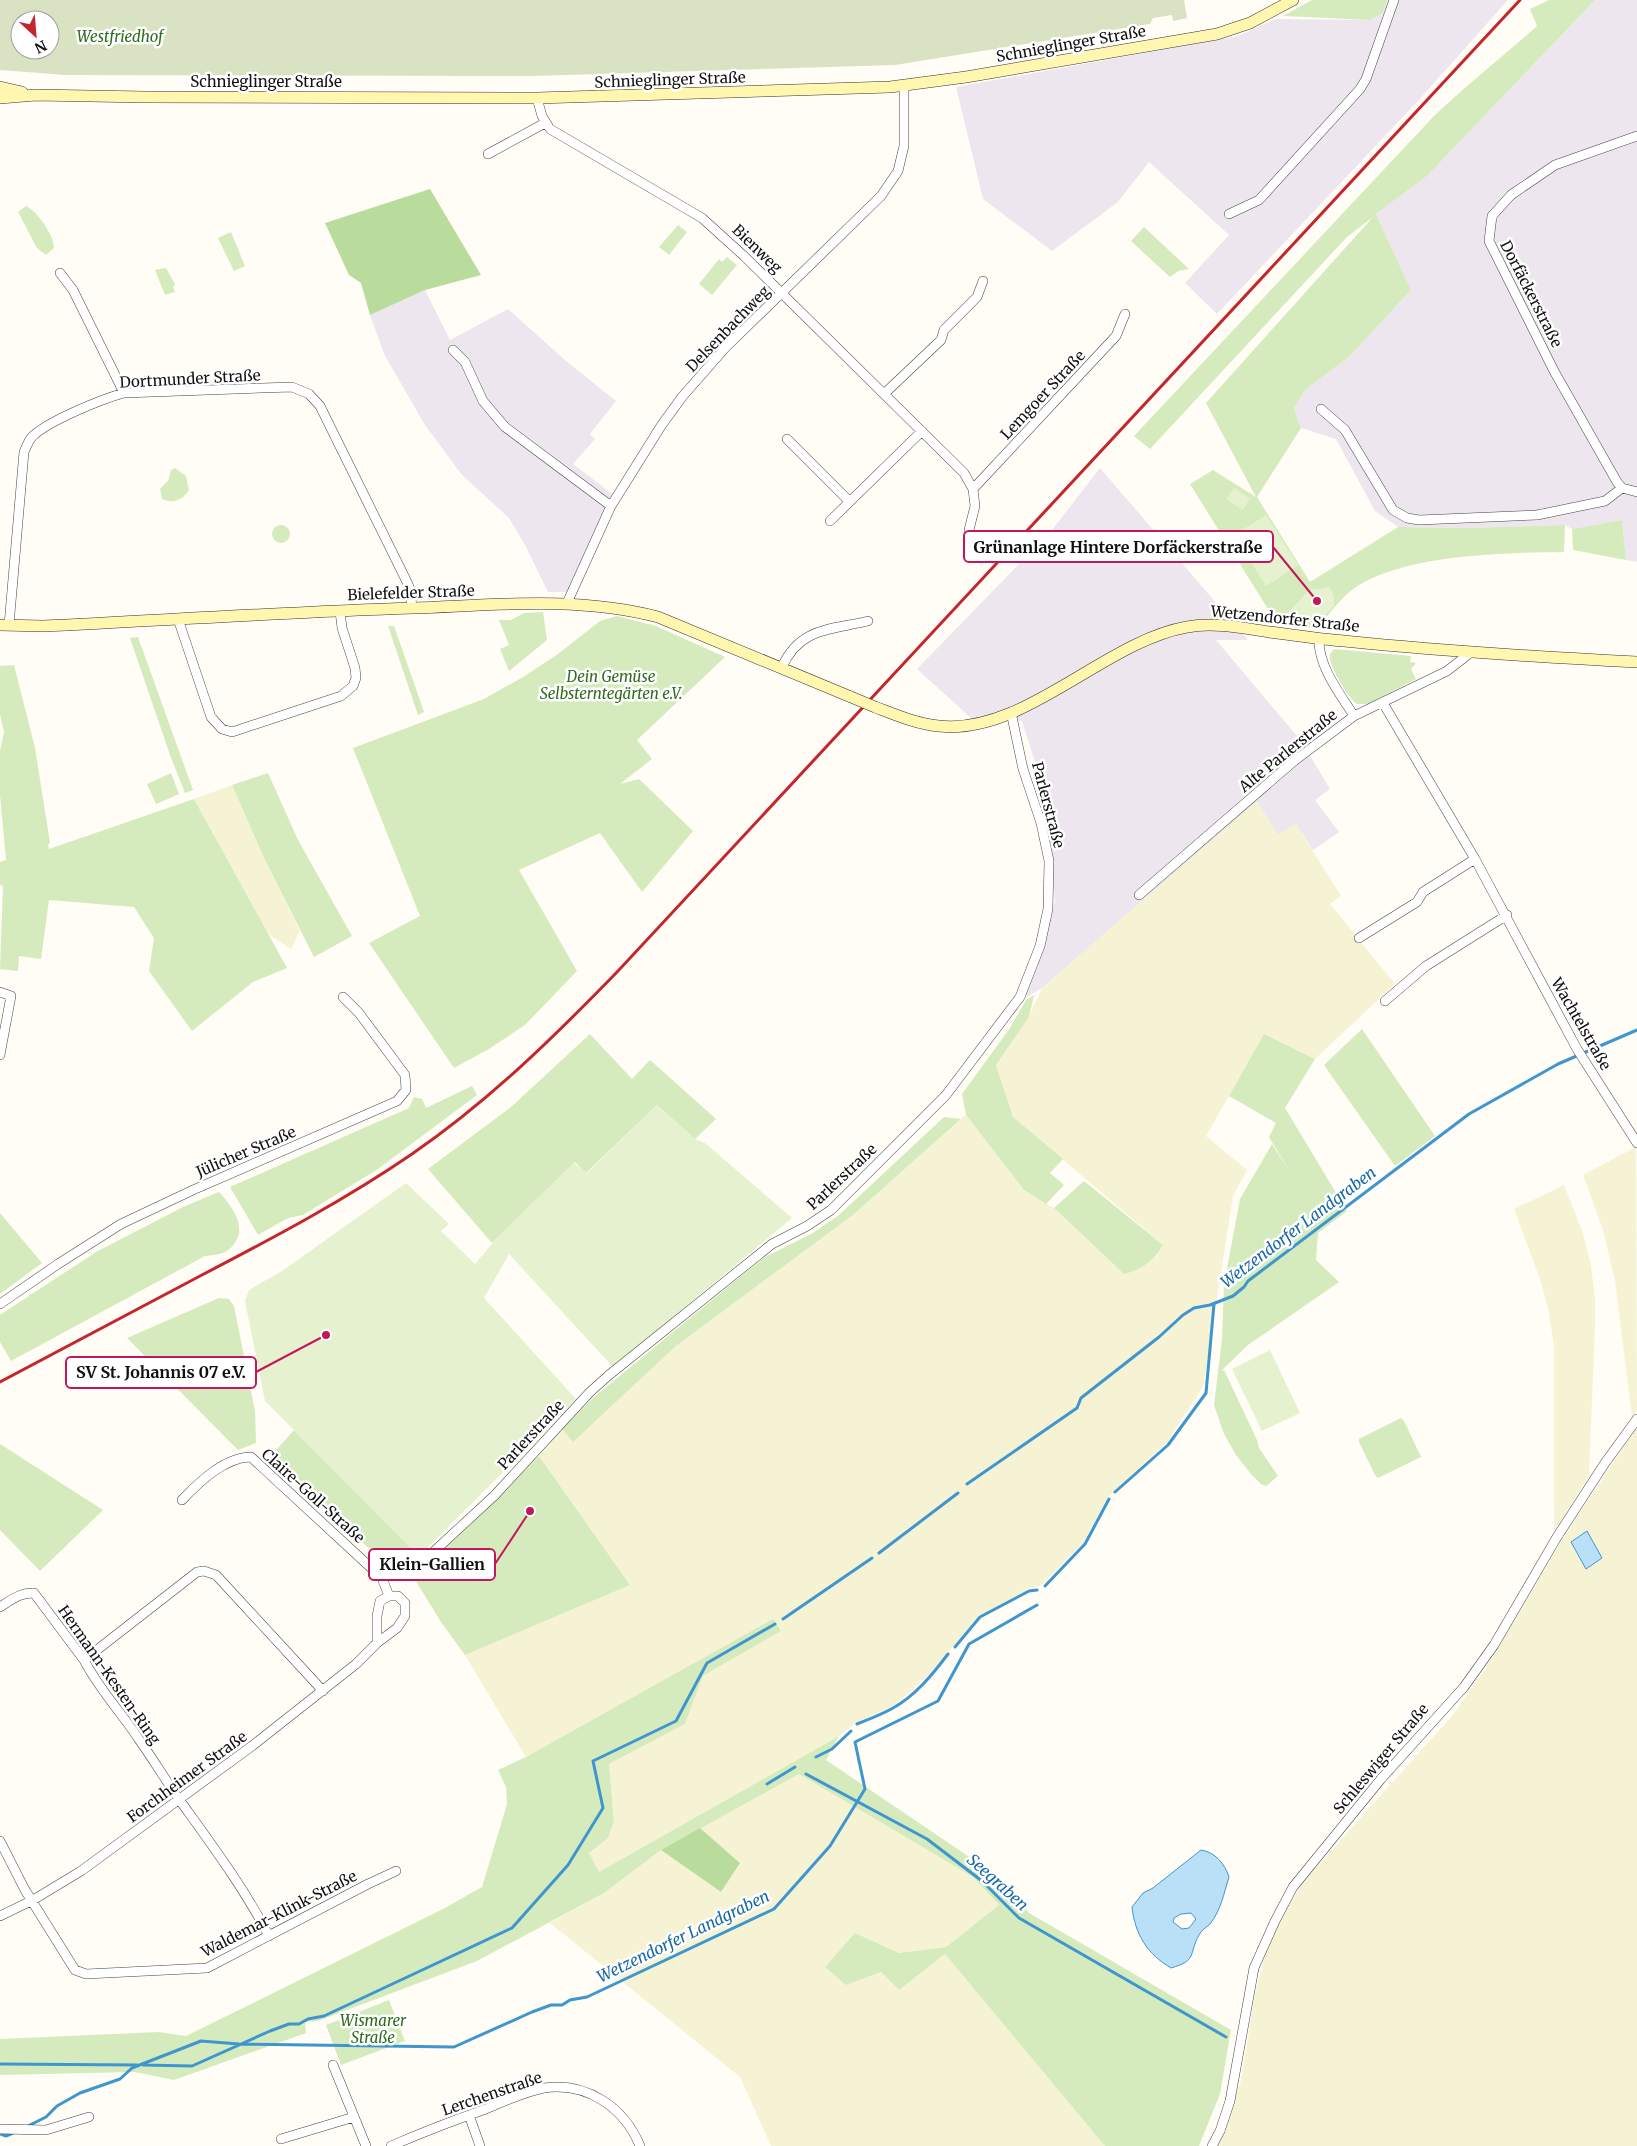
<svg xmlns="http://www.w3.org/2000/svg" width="1637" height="2146" font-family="Merriweather,serif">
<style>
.industrial{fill:#eee6ef}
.farmland{fill:#f6f3d4}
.green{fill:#d5ebbd}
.forest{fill:#b9dc9c}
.cemetery{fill:#d9e3c4;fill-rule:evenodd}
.pitch{fill:#e6f2cf}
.water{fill:#b9e0f7;stroke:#3f96cf;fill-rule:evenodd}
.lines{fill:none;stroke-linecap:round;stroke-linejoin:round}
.stream{stroke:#3f96cf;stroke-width:3}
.street-casing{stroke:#444;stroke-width:10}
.secondary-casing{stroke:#333;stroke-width:12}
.street{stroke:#fff;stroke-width:9}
.secondary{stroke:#fff6b0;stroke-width:11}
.rail{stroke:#c4262e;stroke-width:3}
.secondary-bridge-casing{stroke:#333;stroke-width:12;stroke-linecap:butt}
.secondary-bridge{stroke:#fff6b0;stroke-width:11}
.labels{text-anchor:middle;stroke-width:5;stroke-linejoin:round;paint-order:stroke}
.park-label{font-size:15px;font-style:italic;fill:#2f6b1f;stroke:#fff}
.street-label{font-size:15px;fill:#111;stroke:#fff}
.water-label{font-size:16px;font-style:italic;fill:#1768a6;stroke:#fff}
.leader{fill:none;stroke:#c2185b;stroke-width:2}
.callout-dot{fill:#c2185b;stroke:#fff;stroke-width:2}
.callout{fill:#fff;stroke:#c2185b;stroke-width:2}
.callout-label{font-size:16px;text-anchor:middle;font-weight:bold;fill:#111}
</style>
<rect width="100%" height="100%" fill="#fffdf5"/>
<path class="industrial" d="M1387 0H1508L1417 102 1217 314 1185 283 1229 235 1149 162 1118 202 1052 251 983 199 956 87 1238 36 1276 19 1370 20 1383 13Z
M1595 0H1637V562L1626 560 1622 520 1572 529 1565 525 1466 528 1398 527 1375 511 1336 439 1301 428 1294 408 1305 390 1350 356 1411 290 1376 214 1427 176Z
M425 290 450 340 508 309 566 361 616 401 590 434 595 439 573 464 619 499 569 592H548L525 545 509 518 462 475 425 425 385 356 370 315Z
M1100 468 1248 640H1216L1302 742 1330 789 1315 800 1339 832 1313 850 1296 824 1278 835 1257 802 1042 988 1025 998 1055 901 1040 778 1022 721 971 718 917 669 1052 530Z"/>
<path class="farmland" d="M232 785 264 858 300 931 291 949 267 933 194 799Z
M1257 801 1278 835 1296 824 1341 896 1330 904 1395 984 1315 1059 1264 1035 1206 1136 1247 1170 1233 1196 1203 1387 1167 1442 1108 1497 1082 1544 1041 1585 1027 1589 989 1612 979 1615 934 1669 901 1700 889 1708 857 1722 839 1736 599 1872 589 1853 608 1838 614 1821 609 1764 685 1724 703 1676 781 1631 773 1620 526 1757 465 1655 630 1585 539 1456 562 1429 573 1442 676 1346 853 1215 966 1115 1024 1190 1054 1208 1124 1274 1157 1256 1163 1245 1013 1117 996 1065 1029 1017 1042 988Z
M1636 1147 1637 1410 1632 1417 1615 1281 1603 1230 1583 1175Z
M1564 1185 1583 1233 1591 1266 1595 1298V1325L1589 1476 1554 1531V1346L1548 1308 1540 1279 1514 1209Z
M1637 1427V2146H1217L1225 2128 1241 2080 1255 1994 1264 1959 1276 1927 1304 1881 1452 1716 1485 1670 1569 1529Z
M799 1774 973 1877 999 1905 946 1947 899 1953 855 1933 846 1985 881 1972 899 1990 945 1954 1105 2146H771L740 2077 550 1923 604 1893 661 1850 721 1892 740 1863 700 1828Z"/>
<path class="green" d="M1312 0H1387L1383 13 1370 20 1283 16Z
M1549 0H1595L1427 176 1376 214 1411 290 1350 356 1305 390 1294 408 1301 428 1257 497 1310 582 1398 527 1466 528 1565 525 1564 552C1504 553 1393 554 1347 594 1336 604 1326 618 1317 629L1276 622 1190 484 1213 470 1256 497 1206 403 1373 217 1347 237 1150 449 1134 436 1433 117C1466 85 1502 57 1537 26L1530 9Z
M26 206C37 211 54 235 54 248L46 255 37 248 18 212Z
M678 225 687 232 669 255 659 247Z
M1144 227 1189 269 1178 271 1170 277 1131 241Z
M231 232 245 266 234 271 218 238Z
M727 257 737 265 712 295 699 284 719 259 722 262Z
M166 268 175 284 173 287 175 292 165 295 155 270Z
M175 468 186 476 189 490C183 500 172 504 162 499L160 489 168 481 171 470Z
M1622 520 1626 560 1573 550 1572 529Z
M272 534a9 9 0 1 1 18 0a9 9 0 1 1-18 0Z
M543 612 547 640 509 671 500 649 509 645 499 620H511L524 613Z
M617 616 656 626 725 657 637 740 652 759 620 784 639 779 693 831 642 892 600 833 519 870 577 971 525 1025 489 1049 454 1068 369 943 420 916 353 748 484 699 523 677 558 654 600 621Z
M388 626H394L424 712 418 715Z
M138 637 193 790 185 793 170 755 130 638Z
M1334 649 1411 656 1410 662 1416 663 1411 669 1416 679 1368 704H1357C1349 699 1328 665 1330 655 1331 652 1332 652 1334 649Z
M14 665 35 748 50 843 48 845 49 849 194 799 287 968 253 982 192 1031 149 971 154 938 134 907 49 900 41 959 19 956 18 971 0 969 3 886 0 885V862L6 860 0 795V751L4 732 0 714V666Z
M171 773 179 794 156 804 147 784Z
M268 773 298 840 352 936 314 957 264 858 232 785Z
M1034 995 1029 1017 996 1065 1013 1117 1063 1159 1050 1173 1064 1185 1046 1204 1024 1190 966 1115 962 1094 1010 1028 1026 1000Z
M1362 1029 1435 1136 1395 1166 1324 1065Z
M590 1034 632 1079 650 1060 716 1119 695 1139 657 1105 586 1173 575 1162 492 1243 428 1169 511 1107Z
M1264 1034 1315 1059 1285 1108 1347 1211 1318 1233 1316 1260 1339 1282 1248 1345 1221 1371 1224 1370 1257 1440 1259 1448 1278 1476 1266 1486 1261 1484 1251 1474 1236 1455 1224 1434 1214 1405 1222 1339 1224 1285 1240 1199 1272 1144 1290 1172 1269 1137 1276 1123 1229 1096Z
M472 1086 477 1095 378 1169 303 1215 288 1218 258 1235 230 1187 409 1108 414 1097 422 1099 426 1108Z
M944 1117 961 1119 853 1215 676 1346 573 1442 562 1429 594 1397 763 1258 813 1233 839 1215Z
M1084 1181 1163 1245C1155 1260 1141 1270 1124 1274L1054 1208Z
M219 1192C231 1205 248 1227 234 1244 232 1247 228 1251 225 1252 219 1255 212 1255 205 1256L11 1361 0 1342V1315L96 1252 183 1207Z
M0 1213 42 1263 0 1294Z
M219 1298 229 1299 234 1306 255 1411 256 1443 238 1450 127 1338Z
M1401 1418 1404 1421 1421 1457 1378 1478 1375 1475 1359 1442V1439Z
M294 1430 419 1556 400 1577 270 1457Z
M0 1444 103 1510 40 1571 0 1530Z
M539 1456 630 1585 465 1655 441 1622 414 1578Z
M773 1619 781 1631 703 1676 685 1724 609 1764 614 1821 608 1838 589 1853 599 1872 839 1736 826 1760 999 1877 1029 1913 1231 2030 1220 2094 1199 2146H1105L945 1954 899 1990 881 1972 846 1985 825 1967 855 1933 899 1953 946 1947 999 1905 973 1877 799 1774 661 1850 604 1893 477 1961 318 2021 305 2022 306 2033 174 2080 135 2072 0 2075V2039L159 2032 186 2036 443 1909 482 1887 507 1804 506 1787 498 1770 526 1757Z
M389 2000 405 2041 341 2065 326 2025Z"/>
<path class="forest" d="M430 189 481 275 425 290 370 315 361 283 349 275 325 223Z
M700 1828 740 1863 721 1892 661 1850Z"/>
<path class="cemetery" d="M0 0H1184L1187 18 1173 21 1172 15 1153 18 1150 24 895 65 532 76 65 75 0 70ZM20 20H50V50H20Z"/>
<path class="pitch" d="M1234 488 1250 499 1243 510 1226 499Z
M1266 515 1298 565 1266 586 1234 535Z
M1330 587 1334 596V605L1324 617 1287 614 1309 590Z
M657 1105 695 1139 705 1143 792 1218 613 1367 509 1254 484 1298 576 1399 419 1556 265 1401 245 1301 249 1290 282 1271 406 1183 449 1224 441 1231 475 1264 496 1239 574 1163 587 1173Z
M1270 1350 1300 1413 1262 1431 1232 1369Z"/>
<path class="water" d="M1587 1531 1602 1558 1586 1569 1571 1542Z
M1201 1850C1215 1852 1225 1864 1229 1877 1224 1893 1221 1910 1210 1924 1206 1928 1201 1930 1199 1935 1188 1955 1198 1960 1171 1968 1147 1954 1135 1934 1132 1907L1143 1893 1153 1888ZM1191 1913 1196 1919 1189 1928 1182 1929 1173 1922 1174 1918 1181 1914Z"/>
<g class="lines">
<path class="stream" d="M967 1484 1077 1408 1081 1398 1159 1337 1183 1315 1194 1308 1210 1305 1233 1296 1244 1287 1248 1281 1469 1114 1558 1064 1637 1030
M1115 1492 1168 1445 1206 1393 1214 1304
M879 1553 958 1493
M1045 1586 1085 1544 1109 1499
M783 1619 872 1558
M955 1647 980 1617 1029 1591 1037 1590
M857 1724C869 1719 881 1715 893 1708 915 1696 933 1674 948 1654
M816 1757 832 1749 851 1731
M806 1774 927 1839 982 1881 1019 1918 1226 2037
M767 1784 795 1767
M0 2064 137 2065
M143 2065 192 2066 270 2031 289 2024H299L308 2019 324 2016 512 1928 568 1865 603 1808 593 1761 676 1721 707 1663 775 1624
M26 2127 46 2117 57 2106 80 2093 120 2079 132 2068 201 2041 239 2044 454 2047 532 2012 551 2005H562L570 2000 587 1997 774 1909 830 1846 865 1789 855 1742 938 1701 969 1644 1037 1605
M0 2134 6 2136 13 2133"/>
<defs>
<path id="street" d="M537 98 542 116 550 129 702 218 744 256 964 473 973 489 975 506 969 530
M1637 136 1555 165 1511 195 1492 216 1489 241 1554 371 1617 482 1622 488 1637 492
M488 154 545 123
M1229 214 1259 200 1360 89 1366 79 1394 0
M60 273 73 290 124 393
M453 350 465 362 483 401 505 427 611 506
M885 393 941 340 944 330 977 297 983 281
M1321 409 1345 430 1393 510 1407 518 1419 520 1537 515 1605 501 1622 488
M787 439 849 501
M973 489 1116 336 1125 314
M830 521 922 431
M567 603 611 506 661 426 682 397 725 348 881 196 898 171 904 146V86
M178 619 211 717 222 729 232 732 341 696 353 686 356 678 355 668 342 628 340 611
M9 625 24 452C26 448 28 442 31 438 45 422 102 399 124 393L292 387 309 394 320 406 406 580 410 589 412 608
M1319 639C1318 666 1340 694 1354 716
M782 667C800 627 831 630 868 621
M1383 703 1475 859 1577 1049 1637 1143
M1139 895 1294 761 1354 716 1447 671 1470 653
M1359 938 1417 902 1423 892 1475 859
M0 992 11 996 0 1055
M1385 1001 1426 966 1507 915
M0 1304 58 1264 121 1224 193 1190 397 1101 406 1090 405 1075 359 1013 343 997
M182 1500C199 1482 225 1457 251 1457L382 1578 389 1596
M417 1567 495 1495 590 1392 609 1375 772 1244 807 1226 831 1210 946 1095 1020 997 1040 946 1048 909 1049 861 1041 823 1023 769 1011 712
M0 1607C11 1600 21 1592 34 1593L84 1660C99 1689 120 1711 138 1738 153 1759 166 1781 181 1802 212 1845 244 1888 269 1936
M84 1660 197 1572 204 1571 216 1575 323 1691
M0 1841 25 1890 75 1970 86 1974 207 1968 368 1884 396 1871
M0 1916 33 1900 81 1871 252 1746 356 1664 377 1643 397 1628 405 1616V1603L398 1596H389L380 1601 377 1616V1643
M333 2065 366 2146
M469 2115 480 2146
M0 2129 46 2130 89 2117
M281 2139 354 2117
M391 2146C421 2133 452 2121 483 2110 503 2102 523 2092 544 2088 587 2082 624 2107 640 2146
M1212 2146 1220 2131 1230 2101 1254 1968 1275 1921 1293 1887 1381 1779 1464 1687 1494 1645 1557 1537 1605 1463 1637 1419"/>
<path id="secondary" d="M0 87 22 92
M0 98 36 95 145 97 537 98 890 87 966 77 1217 34 1250 23 1293 0
M0 625 43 626C167 620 290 612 413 608 496 605 577 596 658 617L851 697
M875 707C896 715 917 724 939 726 1023 736 1105 641 1187 627 1214 622 1242 628 1269 632 1294 635 1319 639 1344 641 1442 651 1539 657 1637 662"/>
</defs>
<use href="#street" class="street-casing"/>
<use href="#secondary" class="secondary-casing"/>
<use href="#street" class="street"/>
<use href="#secondary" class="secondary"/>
<path class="rail" d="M0 1382C67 1346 134 1311 200 1276 273 1238 345 1200 412 1154 489 1101 554 1037 618 971L1520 0"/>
<defs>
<path id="secondary-bridge" d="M851 697 875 707"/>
</defs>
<use href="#secondary-bridge" class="secondary-bridge-casing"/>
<use href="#secondary-bridge" class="secondary-bridge"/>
</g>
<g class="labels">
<g class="park-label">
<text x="120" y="42">Westfriedhof</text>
<text x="611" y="682">Dein Gemüse<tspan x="611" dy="17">Selbsterntegärten e.V.</tspan></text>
<text x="373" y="2026">Wismarer<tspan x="373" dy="17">Straße</tspan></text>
</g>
<g class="street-label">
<text transform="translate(1071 44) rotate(-10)" y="5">Schnieglinger Straße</text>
<text transform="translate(670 80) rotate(-2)" y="5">Schnieglinger Straße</text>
<text x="266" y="87">Schnieglinger Straße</text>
<text transform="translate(757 249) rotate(44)" y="5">Bienweg</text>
<text transform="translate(1531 294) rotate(63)" y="5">Dorfäckerstraße</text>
<text transform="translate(728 329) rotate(-46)" y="5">Delsenbachweg</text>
<text transform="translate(190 379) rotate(-3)" y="5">Dortmunder Straße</text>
<text transform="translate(1043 395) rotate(-47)" y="5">Lemgoer Straße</text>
<text transform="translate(411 593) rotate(-2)" y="5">Bielefelder Straße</text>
<text transform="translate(1285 619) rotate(6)" y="5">Wetzendorfer Straße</text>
<text transform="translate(1288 751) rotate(-39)" y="5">Alte Parlerstraße</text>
<text transform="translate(1048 805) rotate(75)" y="5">Parlerstraße</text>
<text transform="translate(1581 1024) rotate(60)" y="5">Wachtelstraße</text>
<text transform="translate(246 1152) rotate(-23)" y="5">Jülicher Straße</text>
<text transform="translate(842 1177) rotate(-43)" y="5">Parlerstraße</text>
<text transform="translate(531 1435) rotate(-47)" y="5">Parlerstraße</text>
<text transform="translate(313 1496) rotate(42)" y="5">Claire-Goll-Straße</text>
<text transform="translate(109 1675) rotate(55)" y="5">Hermann-Kesten-Ring</text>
<text transform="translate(1381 1759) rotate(-50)" y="5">Schleswiger Straße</text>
<text transform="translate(187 1777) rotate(-36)" y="5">Forchheimer Straße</text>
<text transform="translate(279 1914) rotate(-27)" y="5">Waldemar-Klink-Straße</text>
<text transform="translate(492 2094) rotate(-19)" y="5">Lerchenstraße</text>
</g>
<g class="water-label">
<text transform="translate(1298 1227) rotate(-37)" y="6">Wetzendorfer Landgraben</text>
<text transform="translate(998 1882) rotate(42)" y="6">Seegraben</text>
<text transform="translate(683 1936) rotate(-26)" y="6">Wetzendorfer Landgraben</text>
</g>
</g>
<path class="leader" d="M1317 601L1273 547M326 1335L256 1372M530 1511L495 1564"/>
<g class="callout-dot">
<circle cx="1317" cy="601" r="5"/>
<circle cx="326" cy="1335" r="5"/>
<circle cx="530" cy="1511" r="5"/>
</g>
<g class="callout">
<rect x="964" y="531" width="309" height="31" rx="5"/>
<rect x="66" y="1357" width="190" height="31" rx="5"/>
<rect x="369" y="1549" width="126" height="31" rx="5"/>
</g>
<g class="callout-label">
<text x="1118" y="553">Grünanlage Hintere Dorfäckerstraße</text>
<text x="161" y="1378">SV St. Johannis 07 e.V.</text>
<text x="432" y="1570">Klein-Gallien</text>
</g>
<g transform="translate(35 35) rotate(154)"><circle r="24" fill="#ffffff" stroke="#a0a0a0"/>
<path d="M0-4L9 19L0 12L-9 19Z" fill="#c4262e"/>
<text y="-8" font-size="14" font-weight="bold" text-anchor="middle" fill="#111111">N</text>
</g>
</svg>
